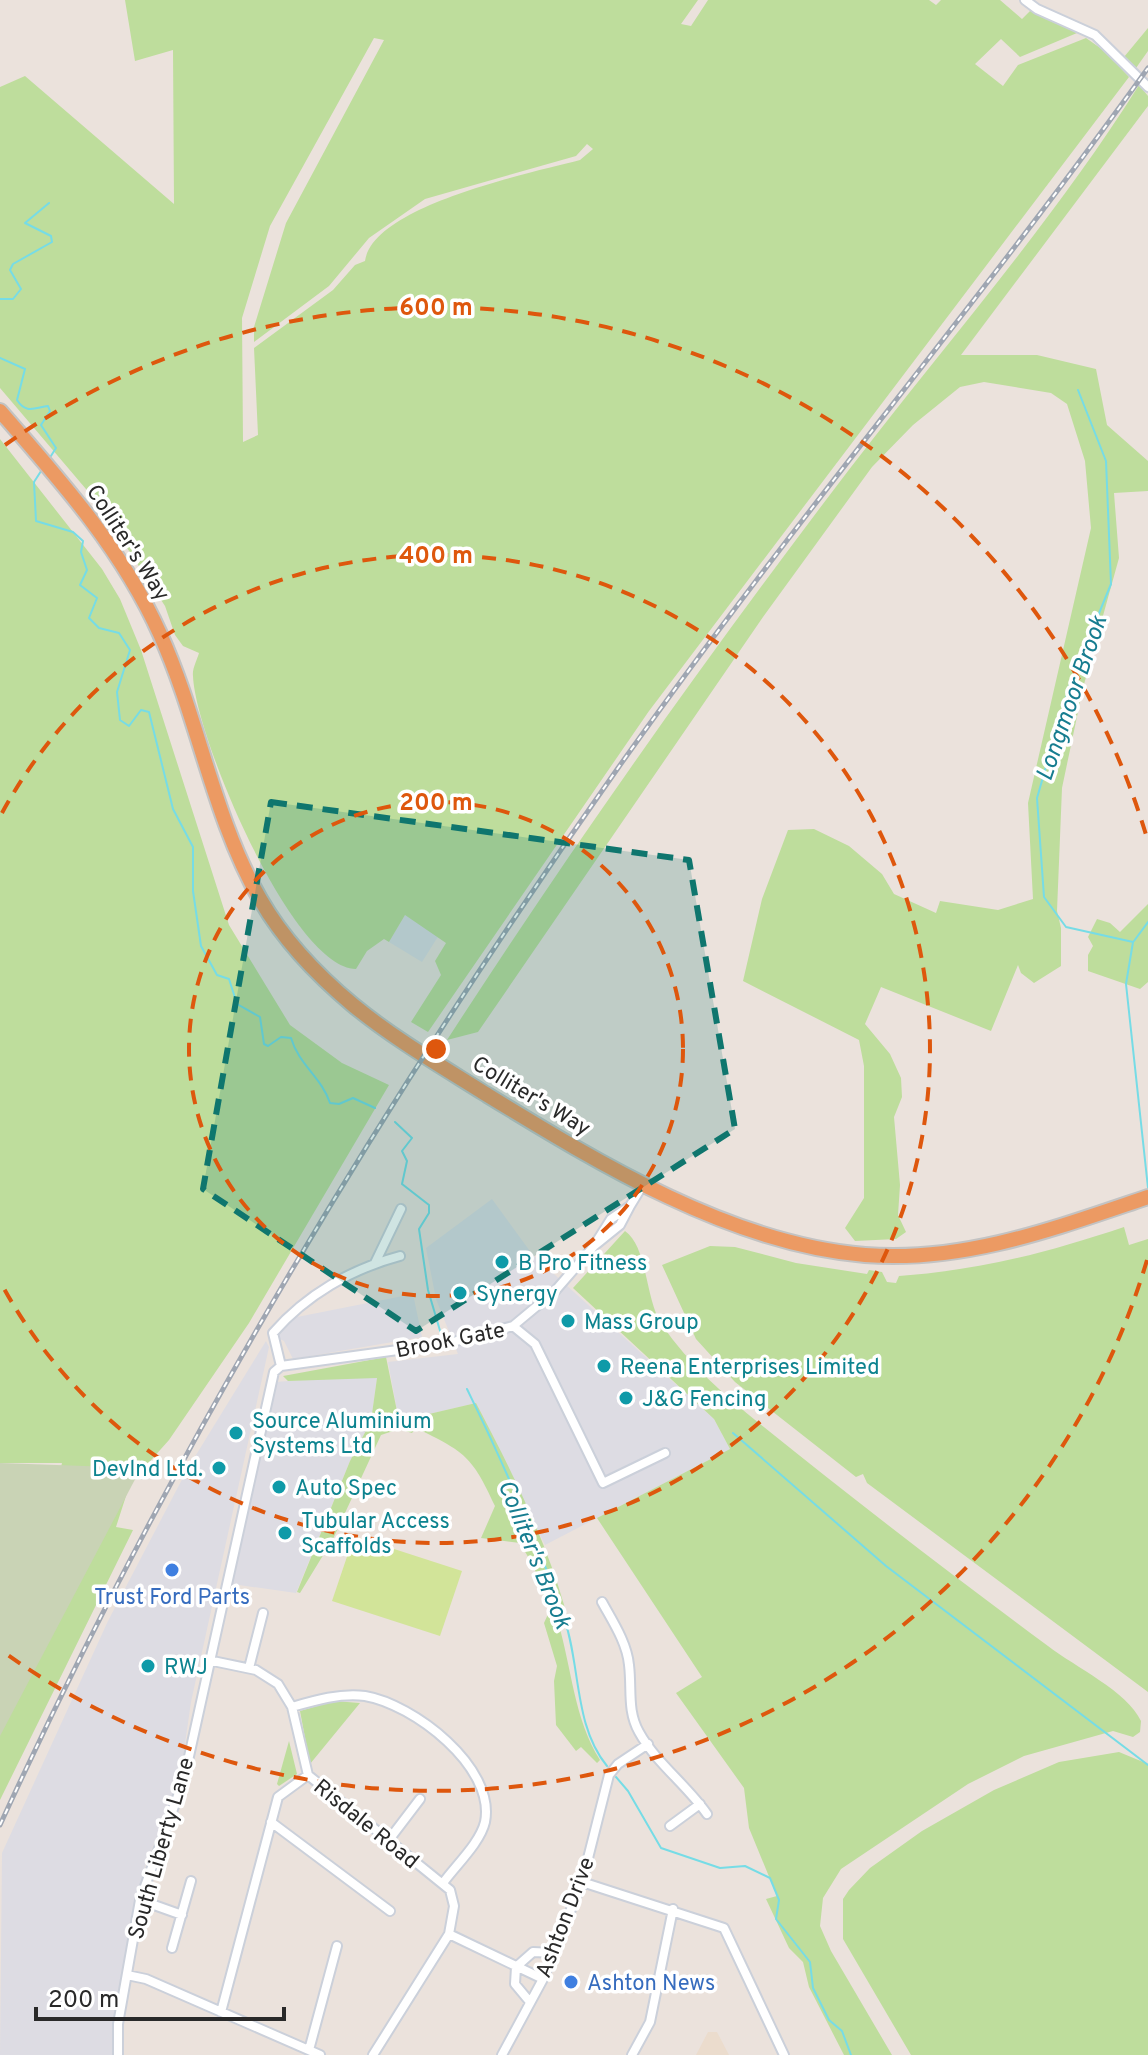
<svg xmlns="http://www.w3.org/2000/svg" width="1148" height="2055" font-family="Overpass,sans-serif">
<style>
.industrial{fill:#dddce3}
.education{fill:#ebdccd}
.green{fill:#bedd9c;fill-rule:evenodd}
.cemetery{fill:#c9d3b5}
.pitch{fill:#d2e499}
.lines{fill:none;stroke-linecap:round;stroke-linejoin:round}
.stream{stroke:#76dce6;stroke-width:2}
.minor-casing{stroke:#cbd0da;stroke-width:12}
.trunk-casing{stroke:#c3c3c3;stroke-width:18}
.minor{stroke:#fff;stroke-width:8}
.trunk{stroke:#ec9a63;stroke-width:14}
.rail-casing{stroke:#9fa6b2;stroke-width:5}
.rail{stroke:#fff;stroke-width:2;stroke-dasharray:6;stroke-linecap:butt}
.marked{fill:#0f766e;fill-opacity:0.2;stroke:#0f766e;stroke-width:6;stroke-dasharray:16 10;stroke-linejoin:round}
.ring{fill:none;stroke:#de570d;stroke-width:4;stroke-dasharray:14 10}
.culture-dot{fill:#0f9aa8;stroke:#fff;stroke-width:3}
.shop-dot{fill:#3f7fe0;stroke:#fff;stroke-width:3}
.labels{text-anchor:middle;stroke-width:7;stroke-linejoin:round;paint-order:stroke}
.street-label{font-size:22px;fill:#292929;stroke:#fff}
.culture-label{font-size:22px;fill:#0d838f;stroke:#fff;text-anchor:start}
.shop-label{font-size:22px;fill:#366cbe;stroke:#fff}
.water-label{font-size:24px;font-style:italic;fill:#177d90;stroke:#fff}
.centre{fill:#de570d;stroke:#fff;stroke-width:4}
.ring-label{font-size:24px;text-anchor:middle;font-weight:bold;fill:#de570d;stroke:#fff;stroke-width:7;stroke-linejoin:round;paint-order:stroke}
</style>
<rect width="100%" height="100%" fill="#ebe2dc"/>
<path class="industrial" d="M405 915 439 935 422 962 389 942Z
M492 1199 532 1254 714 1419 730 1449 545 1545 476 1403 399 1421 388 1362 458 1354 436 1299 426 1248Z
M413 1294 422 1337 293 1359 284 1341 276 1337 275 1332 287 1319Z
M266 1341 269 1347 191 1702 180 1778 146 1863 130 1922 112 2055H0L2 1853 108 1621 188 1468Z
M336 1377 377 1378 371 1421 350 1461 296 1593 232 1584 276 1382Z"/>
<path class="education" d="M708 2032H717L729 2055H696Z"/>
<path class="green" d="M125 0H698L681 24 691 26 708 0H929L936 5 941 0H1000L1022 19 1031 10 1077 33 1020 57 1001 39 975 64 1003 86 1018 65 1086 38 1106 52 1129 77 649 711 428 1032 411 1022 441 975 435 961 446 943 405 915 389 942 384 939 367 951 356 969C291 967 195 735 193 676 192 669 197 660 199 653L183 646 175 635 165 606 97 502 0 388V87L25 76 174 204 173 50 135 61ZM374 38 384 40 286 223 254 327V342L329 286 369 238 425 199 576 156 587 144 593 149 580 160C531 173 373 205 365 261L355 265 333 290 254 348 258 435 243 442 242 318 270 226Z
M1148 28V51L1136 68 1124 57Z
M1139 85 1148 96V106L961 355H1037L1096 369 1107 425 1148 461V491L1114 493 1119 558 1083 688 1062 788 1057 911 1061 928V966L1034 983 1021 973 1018 965 991 1031 881 987 865 1024 890 1054 901 1078 902 1097 894 1117 900 1185 898 1215 906 1232 896 1239 855 1241 845 1228 864 1198V1066L859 1040 743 981 762 899 788 830 814 829 849 846 882 874 894 894 936 913 940 901 998 910 1033 899 1028 803 1091 528 1085 461 1067 404 1051 393 984 382 960 387 913 425 872 467 763 617 478 1032 447 1040C573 845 707 656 848 471 946 343 1053 222 1139 85Z
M0 439 102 569 120 599 141 650 229 925 290 1025 342 1063 389 1085 249 1323 169 1440 144 1468H135L116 1527 133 1530 0 1800V1726L62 1463H0Z
M1148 904V982L1140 989 1088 971V955L1093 946 1088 937 1097 919 1110 923 1120 932Z
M1124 1227 1129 1245 1148 1239V1692L867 1483 863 1474 856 1477 735 1382 696 1339 662 1265 710 1246 735 1247 796 1263 867 1274 869 1270 882 1272 887 1282 896 1283 899 1276C981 1270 1046 1253 1124 1227Z
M625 1231C648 1247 645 1300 662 1325 689 1364 723 1394 760 1424 854 1500 951 1574 1048 1646 1075 1667 1127 1691 1141 1721L1140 1732 1133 1737 1113 1731 1024 1756 968 1784 841 1869 823 1898 820 1926 831 1951 892 2055H844L809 1987 803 1962 789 1948 766 1899 777 1896 749 1828 744 1788 676 1693 702 1677 597 1518 730 1449 714 1419 573 1288Z
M386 1357 399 1421 476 1403C511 1470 544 1535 565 1608L558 1622C572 1669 574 1719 600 1760L597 1763 581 1747 576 1751 556 1725 554 1681 557 1666 544 1623 549 1612 534 1567 520 1543 481 1538 495 1506C472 1456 465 1452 416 1428L412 1433 399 1429 381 1435 333 1539 300 1593 297 1592 350 1461 371 1421 377 1378 288 1381 283 1376Z
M334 1701 360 1703 310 1764 300 1711Z
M289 1741 297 1774 279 1786 277 1784Z
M1119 1752 1148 1764V2055H911L843 1939V1899L849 1890 870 1868 922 1831 994 1790 1059 1762Z"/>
<path class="cemetery" d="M0 1463 141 1468 0 1736Z"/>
<path class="pitch" d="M354 1536 462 1571 440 1636 332 1601Z"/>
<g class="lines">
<path class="stream" d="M0 299H13L21 289 10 270 13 264 52 242 51 236 25 223 49 203
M0 358 25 369 17 400C26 414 34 408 48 406L50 411 41 425 56 448 49 459
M1078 390 1106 461 1111 584 1070 684 1037 798 1044 897 1066 927 1133 942 1126 984 1148 1188
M43 468 34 482 36 521 73 532 83 541 81 552 87 570 80 585 97 598 89 618 99 628 119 633 130 650 117 692 120 720 129 726 141 710 149 712 173 809 193 847V891L201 946 217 975 229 979 237 1004 260 1017 264 1044 268 1046 281 1037 291 1038C299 1065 322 1078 330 1103L339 1104 353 1098 375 1108
M1134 941 1148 922
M395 1122 412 1138 402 1151 407 1161 402 1184 429 1205V1213L419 1229 428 1290 441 1334
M467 1389C503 1462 536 1538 563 1615 581 1663 573 1725 607 1766
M733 1433 886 1566 1148 1765
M616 1777 628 1791 661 1848 720 1868 745 1866 770 1878 779 1900 776 1919 810 1962 813 1988 829 2020 842 2031 851 2055"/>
<defs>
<path id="minor" d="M1025 0 1037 9 1095 35 1148 87
M630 1206 644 1183
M375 1263 401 1209
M513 1326 535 1344 603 1483 665 1453
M281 1366 449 1343 513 1326 555 1291 594 1246 611 1219 630 1206 620 1225 594 1246
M281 1366 273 1333C306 1295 351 1269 400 1256
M602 1602C613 1622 627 1643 629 1665 632 1689 627 1711 639 1732 656 1763 687 1785 707 1814
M208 1660 256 1670 278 1684 292 1707 308 1775 450 1890 454 1906 449 1934 373 2055
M249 1668 263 1613
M292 1707C316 1700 340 1693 365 1696 413 1704 496 1767 485 1822 480 1843 456 1865 443 1883
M271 1822 390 1911
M670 1826 700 1804
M388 1841 420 1799
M582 1882 724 1928 784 2055
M140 1900 182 1915
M449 1934 543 1979
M172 1948 191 1881
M127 1975 146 1979 320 2055
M530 2002 515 1984 516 1967 533 1952 554 1953
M221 2012 278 1797 308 1775
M309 2050 337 1946
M118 2055V2024L140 1900 184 1779 274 1372 281 1366
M502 2055 543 1979 582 1882 609 1775 618 1764 648 1744
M632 2055 650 2022 673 1909"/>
<path id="trunk" d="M0 411C61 481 122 549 160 634 199 720 213 817 260 899 283 939 318 976 353 1005 393 1038 441 1066 484 1093 597 1162 730 1244 865 1255 964 1263 1056 1228 1148 1197"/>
</defs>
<use href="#minor" class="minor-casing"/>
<use href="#trunk" class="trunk-casing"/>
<use href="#minor" class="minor"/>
<use href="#trunk" class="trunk"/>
<defs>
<path id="rail" d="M0 1825C170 1454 382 1102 618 768 787 529 977 306 1148 68"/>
</defs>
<use href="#rail" class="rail-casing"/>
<use href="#rail" class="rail"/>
</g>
<path class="marked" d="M271 802 689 860 735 1129 416 1331 203 1189Z"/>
<g class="ring">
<circle cx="436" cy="1049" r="247"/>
<path d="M2 813A494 494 0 1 1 2 1285"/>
<path d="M1147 1260A742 742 0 0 1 5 1653M5 445A742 742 0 0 1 1147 838"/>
</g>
<g class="culture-dot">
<circle cx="502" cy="1262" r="8"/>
<circle cx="460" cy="1293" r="8"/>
<circle cx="568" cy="1321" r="8"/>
<circle cx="604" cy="1366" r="8"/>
<circle cx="626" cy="1398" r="8"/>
<circle cx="236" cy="1433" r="8"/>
<circle cx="219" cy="1468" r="8"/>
<circle cx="279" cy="1487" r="8"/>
<circle cx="285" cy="1533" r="8"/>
<circle cx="148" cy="1666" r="8"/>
</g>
<g class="shop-dot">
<circle cx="172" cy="1570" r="8"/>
<circle cx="571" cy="1982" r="8"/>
</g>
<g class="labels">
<g class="street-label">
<text transform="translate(129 542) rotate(57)" y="8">Colliter's Way</text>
<text transform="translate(532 1095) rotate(31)" y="8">Colliter's Way</text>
<text transform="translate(450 1339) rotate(-11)" y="8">Brook Gate</text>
<text transform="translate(367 1823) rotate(39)" y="8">Risdale Road</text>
<text transform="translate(160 1848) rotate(-74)" y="8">South Liberty Lane</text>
<text transform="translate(564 1917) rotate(-69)" y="8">Ashton Drive</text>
</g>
<g class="culture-label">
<text x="518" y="1270">B Pro Fitness</text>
<text x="476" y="1301">Synergy</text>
<text x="584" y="1329">Mass Group</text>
<text x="620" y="1374">Reena Enterprises Limited</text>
<text x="642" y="1406">J&amp;G Fencing</text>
<text x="252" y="1428">Source Aluminium<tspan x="252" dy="25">Systems Ltd</tspan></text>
<text x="203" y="1476" text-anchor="end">Devlnd Ltd.</text>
<text x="295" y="1495">Auto Spec</text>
<text x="301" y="1528">Tubular Access<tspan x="301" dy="25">Scaffolds</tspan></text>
<text x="164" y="1674">RWJ</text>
</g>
<g class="shop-label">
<text x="172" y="1604">Trust Ford Parts</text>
<text x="587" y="1990" text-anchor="start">Ashton News</text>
</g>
<g class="water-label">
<text transform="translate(1071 698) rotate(-71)" y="8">Longmoor Brook</text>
<text transform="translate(535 1554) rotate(68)" y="8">Colliter's Brook</text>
</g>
</g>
<circle cx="436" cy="1049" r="12" class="centre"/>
<g class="ring-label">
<text x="436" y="315">600 m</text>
<text x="436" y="563">400 m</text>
<text x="436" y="810">200 m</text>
</g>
<path d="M36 2007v12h248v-12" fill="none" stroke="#292929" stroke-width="4"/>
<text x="48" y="2007" font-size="24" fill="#292929" stroke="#ffffff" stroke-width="6" paint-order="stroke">200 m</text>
</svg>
